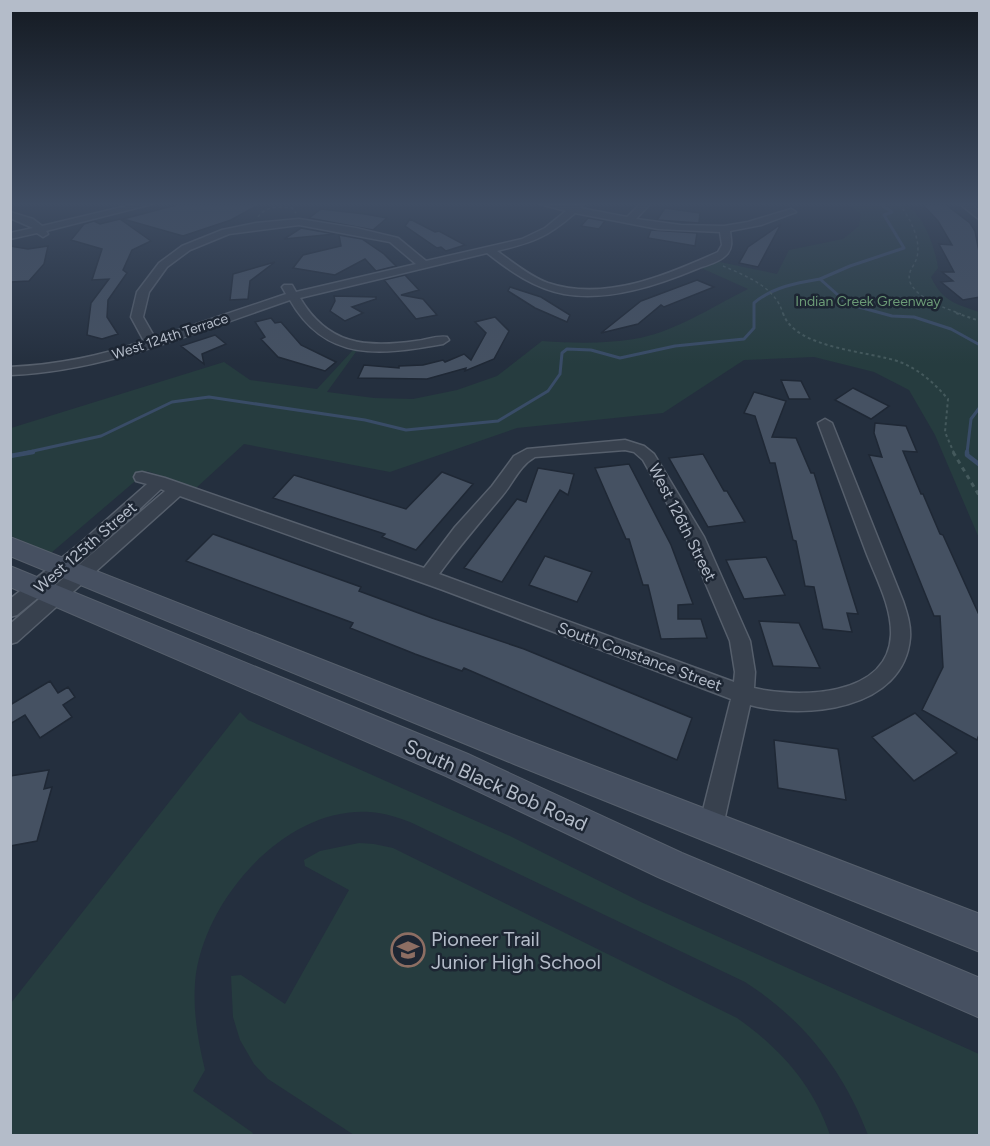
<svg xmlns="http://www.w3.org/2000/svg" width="990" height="1146" font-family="Figtree,sans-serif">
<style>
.green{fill:#263c3f}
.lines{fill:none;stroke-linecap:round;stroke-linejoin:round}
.stream-far1{stroke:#394c67;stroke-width:3}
.stream{stroke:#394c67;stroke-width:4.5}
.building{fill:#455162;stroke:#1f2835;stroke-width:1.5}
.street-casing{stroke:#565f6c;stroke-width:3}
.secondary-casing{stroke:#565f6c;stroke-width:2}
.path-far2{stroke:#44595c;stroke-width:1.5;stroke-dasharray:3 3;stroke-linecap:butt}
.path-far1{stroke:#44595c;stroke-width:2;stroke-dasharray:3 3;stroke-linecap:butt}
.path{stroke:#44595c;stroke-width:3;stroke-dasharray:4.5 4.5;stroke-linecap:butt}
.street{fill:#38414e;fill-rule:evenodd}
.secondary{fill:#465061;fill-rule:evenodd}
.labels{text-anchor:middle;stroke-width:5;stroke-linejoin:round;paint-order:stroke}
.far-park-label{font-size:14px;fill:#6b9a76;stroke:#1d2633}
.far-street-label{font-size:14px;fill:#b4bcc9;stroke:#1d2633}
.street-label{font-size:16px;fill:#b4bcc9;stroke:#1d2633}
.near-street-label{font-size:20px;fill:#b4bcc9;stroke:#1d2633}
.near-poi-label{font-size:20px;fill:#b4bcc9;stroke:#1d2633;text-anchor:start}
</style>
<rect width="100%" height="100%" fill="#242f3e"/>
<path class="green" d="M848 204C865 204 884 201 901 204 922 207 936 250 938 268L931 277C942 301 956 304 979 312V538L935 435 909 390 874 372 814 357 744 360 663 413 517 428 390 472 244 444 196 488 147 471 51 553 11 536V428L224 362 250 380 317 389 354 349H358L327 392 374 398 413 399 457 390 497 376 542 341C573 343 603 344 634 339 673 333 712 307 748 289L699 267 715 261 777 274 789 250 843 239 859 226 861 214Z
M240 712 248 720 510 836 641 902 979 1054V1135H868C844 1071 803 1019 745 982L410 822C397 817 384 813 370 812 284 806 201 903 195 983 193 1013 198 1041 205 1070L193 1091 253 1133 252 1135H11V1003Z
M359 843 374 844 393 848 737 1018C780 1048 813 1085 830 1135H354L268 1079 254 1064 240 1040 233 1017 231 976 241 975 285 1004 349 890 305 866 304 860 320 851Z"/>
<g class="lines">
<path class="stream-far1" d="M880 204 892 212 884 215 904 248 850 266 820 279 848 304 892 316 914 317 951 329 980 345
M24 453 101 436 172 402 209 397 365 420 406 430 498 421 548 391 560 374 562 353 567 349 591 350 620 358 675 346 744 339 754 328V303C773 287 796 283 820 279
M967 453 971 419 980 407"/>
<path class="stream" d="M967 452V455L980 465
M10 456 33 452"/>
</g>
<path class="building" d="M180 204H260L231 220 183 236 123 219Z
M922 204H945L970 223 975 231 980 257V297L963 300 941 282 953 281 942 272H954L939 244 952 245 938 221Z
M665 208 700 213 699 223 657 220Z
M321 209 365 214 387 218 373 230 309 218Z
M588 218 605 221 599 229 581 226Z
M120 219 151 241 132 250 123 270 127 273 108 300 107 317 118 334 102 339 87 335 91 303 109 279 92 280 102 249 71 240 84 224 94 221 100 224Z
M410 219 435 232 439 231 465 245 446 251 441 247 437 248 405 226Z
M781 224 758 267 739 263 748 247Z
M301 228 335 234 284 239Z
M651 230 697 233 695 246 648 238Z
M339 235 362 239 384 254 396 266 376 271 365 259 335 275 293 268 303 255 341 246Z
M10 246 28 249 48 246 44 264 29 281 10 282Z
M275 262 250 281 248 299 230 300 233 274Z
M405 275 419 290 401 295 423 299 437 315 416 319 384 280Z
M697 280 714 287 664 307 661 305 638 324 601 333 641 301Z
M510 287 541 297 570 315 567 322 535 308 508 291Z
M334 296 376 297V299L352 307 363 313 345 321 330 311 335 301Z
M495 317 509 331 494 359 465 371 466 368 427 379 358 378 364 365 399 368V366L423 365 443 360 445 362 464 354 471 360 486 333 475 322Z
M271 318 275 323 281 322 301 345 336 362 325 371 278 357 261 339 265 337 255 322Z
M215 335 226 344 202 354 204 364 181 346Z
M781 380 801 381 810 399H789Z
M853 388 889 406 871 419 835 400Z
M754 392 786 401 772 437 796 438 811 473H814L858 614 847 613 852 632 823 629 814 587 805 586 796 541 793 540 775 463H770L755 416 744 413Z
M875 423 906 426 917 452 903 451 921 494H923L940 534 943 535 980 617V732L977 740 922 710 943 667 940 616H934L869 455 882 457 874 433Z
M703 454 724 491H727L745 522 708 527 669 458Z
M629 464 671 545 693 604 678 605V619H701L707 638 661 639 648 585H643L629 539H626L595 468Z
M538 468 574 474 568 495 560 490 502 582 464 568 517 499 526 502Z
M442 472 473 484 416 550 382 537 385 534 273 498 294 475 406 509Z
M213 534 361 587 359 591 432 618 524 649 692 718 677 760 464 668 462 671 415 654 350 628 353 623 186 561Z
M545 556 592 572 577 602 529 585Z
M766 557 785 595 744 599 726 560Z
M759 621 799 623 820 668 773 666Z
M50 681 58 693 68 687 75 697 63 705 72 717 40 738 25 715 10 724V705Z
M915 713 957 753 914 781 872 737Z
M774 740 838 749 846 800 778 788Z
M49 770 44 789 52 787 37 841 10 846V776Z"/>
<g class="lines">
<defs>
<path id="street" d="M135 204H152L46 231 48 234 43 237 37 233 10 239V233L33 228 10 218V212L33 219 42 226Z
M540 204 571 206 584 204 580 208 627 217 640 204H650L636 219 681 225 724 226 748 222 791 209 796 212 761 225 730 231C731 240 733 246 728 253 722 261 708 265 699 268 658 285 609 302 564 294 534 288 511 272 487 253L300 298C328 345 365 348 416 341 426 340 438 335 447 337L449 340 443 344C381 355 326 363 290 300 199 331 107 371 10 375V367C56 365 101 356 144 341L131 317 137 292 159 263 182 246 222 230 256 223 299 219 356 228 398 238 426 261 522 239 545 228 566 211ZM575 213 658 229 720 232 722 245 718 252C667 275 605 302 548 283 529 276 513 262 497 251 534 242 546 238 575 213ZM299 225 390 242 416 264 296 292 292 285H284L282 287 286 294 155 338 143 317 149 292 167 267 190 250 229 234Z
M960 204H971L980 212V220Z
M825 419 832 423 903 601C907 613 911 625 910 638 904 710 805 720 750 705L723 826 719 834 711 838 703 834 699 826 731 699 443 590 180 496 17 642 10 644V624L165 491 161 489 90 555 17 615 10 617V599L78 545 147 484 136 481 134 477 136 473 142 472 165 478 424 568 455 527 492 486 514 456 527 449 625 440 644 446 654 454 704 537 750 641 755 672 754 688C797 698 888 698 891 635 892 607 876 578 866 552 850 509 834 466 818 423ZM625 450 634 452 643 460 686 537 730 641 735 672 734 682 439 574C459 547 480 522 502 496 514 482 519 466 535 457Z"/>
<path id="secondary" d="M10 537 534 743 980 914V952L514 764 10 556Z
M10 566 468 754 682 853 980 978V1018L658 877 446 776 10 587Z"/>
</defs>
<use href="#street" class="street-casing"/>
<use href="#secondary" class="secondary-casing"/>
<path class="path-far2" d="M899 204C910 217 923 243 916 260 913 268 907 272 910 282 917 299 945 308 961 314
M258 217C266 206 279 206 292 208L296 213
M723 266C746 276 776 287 783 314"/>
<path class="path-far1" d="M783 313C794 349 870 351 900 362 920 370 934 383 948 399L945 432 954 453
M956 313 980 321"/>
<path class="path" d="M953 452 980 497"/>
<use href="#street" class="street"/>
<use href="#secondary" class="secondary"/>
</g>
<linearGradient id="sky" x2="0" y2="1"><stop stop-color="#141a22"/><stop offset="0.56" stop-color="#3f4d63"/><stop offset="1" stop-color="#3f4d63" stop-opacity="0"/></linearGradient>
<rect width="990" height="364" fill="url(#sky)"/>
<defs>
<symbol id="school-ring" viewBox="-11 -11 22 22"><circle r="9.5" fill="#1d2633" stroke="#8d6e63" stroke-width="1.5"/><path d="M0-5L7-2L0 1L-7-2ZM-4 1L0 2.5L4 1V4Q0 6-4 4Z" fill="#8d6e63"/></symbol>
</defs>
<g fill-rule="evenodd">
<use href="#school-ring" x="389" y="931" width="38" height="38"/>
</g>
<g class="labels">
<g class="far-park-label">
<text x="868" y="306">Indian Creek Greenway</text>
</g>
<g class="far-street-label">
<text transform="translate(170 336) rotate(-18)" y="5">West 124th Terrace</text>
</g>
<g class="street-label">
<text transform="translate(683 522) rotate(63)" y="6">West 126th Street</text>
<text transform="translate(85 547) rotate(-41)" y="6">West 125th Street</text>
<text transform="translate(640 656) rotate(20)" y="6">South Constance Street</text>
</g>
<g class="near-street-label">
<text transform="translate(496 785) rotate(24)" y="7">South Black Bob Road</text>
</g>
<g class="near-poi-label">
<text x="431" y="946">Pioneer Trail<tspan x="431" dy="23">Junior High School</tspan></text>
</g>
</g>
<rect width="990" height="1146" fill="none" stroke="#b4bcc9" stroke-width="24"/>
</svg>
